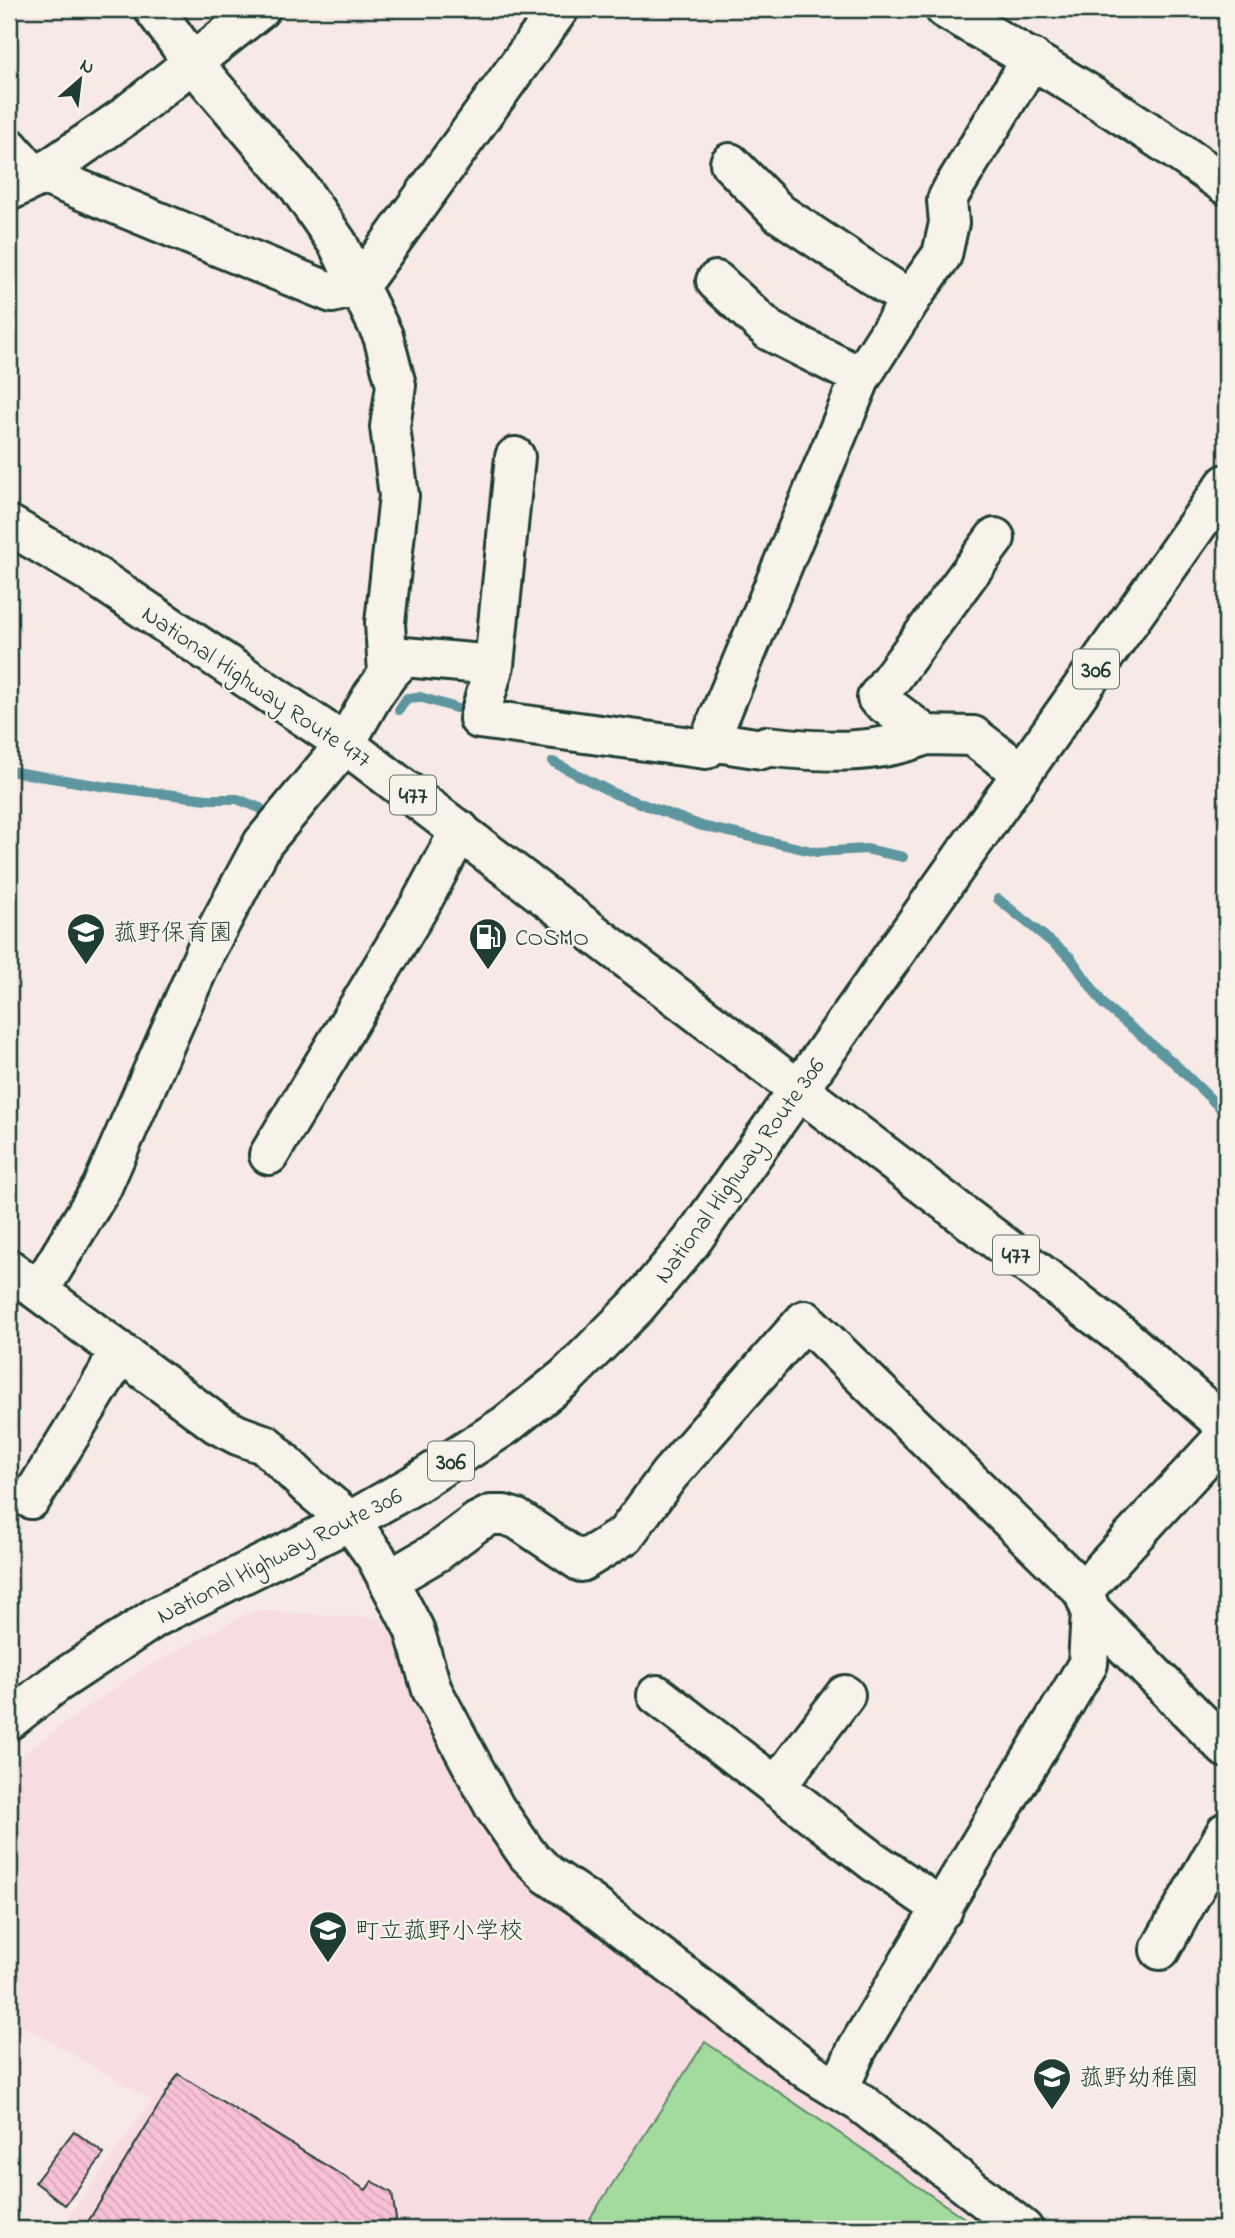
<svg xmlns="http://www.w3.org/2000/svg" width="1235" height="2238" font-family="'Indie Flower','Klee One',sans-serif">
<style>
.built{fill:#f7dde1}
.park{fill:#a3da9e;stroke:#618c69;stroke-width:2}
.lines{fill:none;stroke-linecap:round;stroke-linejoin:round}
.stream{stroke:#5d969f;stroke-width:10}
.building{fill:url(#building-back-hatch);stroke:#1f3d34;stroke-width:2}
.minor-casing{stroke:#1f3d34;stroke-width:44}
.highway-casing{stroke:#1f3d34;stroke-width:44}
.minor{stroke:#f7f3e8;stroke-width:38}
.highway{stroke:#f7f3e8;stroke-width:38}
.labels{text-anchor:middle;stroke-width:5;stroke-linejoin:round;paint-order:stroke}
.shield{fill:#f7f3e8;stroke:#60746a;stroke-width:2}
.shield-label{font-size:23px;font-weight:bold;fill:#1f3d34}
.street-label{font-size:24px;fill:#1f3d34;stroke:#f7f3e8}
.poi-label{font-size:24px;fill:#1f3d34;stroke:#f7f3e8;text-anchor:start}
</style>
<defs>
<pattern id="building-back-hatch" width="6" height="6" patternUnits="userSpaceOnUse" patternTransform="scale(1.75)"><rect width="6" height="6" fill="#f8c0d7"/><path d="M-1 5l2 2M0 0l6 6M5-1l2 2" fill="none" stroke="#d4a6b9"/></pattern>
</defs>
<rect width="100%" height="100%" fill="#f7e9e5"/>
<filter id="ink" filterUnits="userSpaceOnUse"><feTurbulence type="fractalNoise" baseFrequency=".0143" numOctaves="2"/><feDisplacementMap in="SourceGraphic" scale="14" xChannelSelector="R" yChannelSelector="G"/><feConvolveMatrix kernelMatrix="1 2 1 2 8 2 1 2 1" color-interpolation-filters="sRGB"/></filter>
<g filter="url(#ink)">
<path class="built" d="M254 1610 383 1619 482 1816 997 2229H80L68 2218 152 2100 9 2018V1769L40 1741 141 1670Z"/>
<path class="park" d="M705 2042 979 2228 980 2229H583Z"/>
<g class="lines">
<path class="stream" d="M399 710 407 698 420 697 456 708
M553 762 615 794 702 826 816 852 866 849 903 857
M9 771 101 786 207 799H237L260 808
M998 899 1070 957 1104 1005 1173 1062 1219 1107 1226 1117"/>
</g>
<path class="building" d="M178 2074 366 2190 372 2181 392 2193 396 2219 390 2229H93L86 2225Z
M74 2131 104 2154 65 2205 35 2182Z"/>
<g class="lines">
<defs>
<path id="minor" d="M154 9 193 63 299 187 338 244 383 336 396 385 390 427 399 496 385 623 388 674
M945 9C1041 64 1136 120 1226 185
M9 147 36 178
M730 163 779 213 910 300
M42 174 332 293 359 286 559 9
M9 191 36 178 124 117 260 9
M716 281 770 331 861 377
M515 457 494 665 479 719 706 749 861 377 916 291 942 255 949 223 947 200 951 192 1032 58
M995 538 877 698 926 735 973 736 1022 773
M710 741 762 749 766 746C821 752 873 756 926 735
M269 1155 420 905 460 830
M9 1269 217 1424 238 1435 266 1445 309 1487 350 1521 376 1557 414 1629 432 1690 495 1808 527 1854 547 1874 591 1904 810 2072 861 2103 1023 2229
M39 1291 102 1187 207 948 263 843 345 744 373 695 388 674 404 657 494 665
M1226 1435 1083 1591 1091 1611 1226 1748
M31 1499 108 1373 117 1349
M389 1580 437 1552 477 1522 491 1515H504L517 1519 581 1562 625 1535 669 1475 805 1320 1083 1591
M657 1695 873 1861 943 1909
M776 1787 845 1695
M1160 1950 1226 1832
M839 2089 857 2049 1088 1664 1091 1611"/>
<path id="highway" d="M9 525 89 572 345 744 1122 1336 1226 1426
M9 1720 55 1684 156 1617 350 1521 415 1484 506 1425 566 1377 636 1307 691 1242 1226 484"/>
</defs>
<use href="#minor" class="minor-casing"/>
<use href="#highway" class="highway-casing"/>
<use href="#minor" class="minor"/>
<use href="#highway" class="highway"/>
</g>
</g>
<defs>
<symbol id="school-pin" viewBox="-11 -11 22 30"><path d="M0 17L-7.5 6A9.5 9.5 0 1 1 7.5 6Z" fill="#1f3d34" stroke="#f7f3e8"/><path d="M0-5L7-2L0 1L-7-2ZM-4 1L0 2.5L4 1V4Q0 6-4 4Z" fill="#fff"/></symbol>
<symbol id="fuel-pin" viewBox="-11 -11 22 30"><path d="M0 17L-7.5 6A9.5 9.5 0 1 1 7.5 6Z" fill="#1f3d34" stroke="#f7f3e8"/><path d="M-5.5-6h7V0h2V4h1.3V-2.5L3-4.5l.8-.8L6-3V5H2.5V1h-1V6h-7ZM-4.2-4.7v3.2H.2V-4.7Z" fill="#fff"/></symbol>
</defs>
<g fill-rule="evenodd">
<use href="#school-pin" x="64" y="910" width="44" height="60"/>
<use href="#fuel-pin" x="466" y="915" width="44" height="60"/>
<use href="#school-pin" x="306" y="1908" width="44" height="60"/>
<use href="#school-pin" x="1030" y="2055" width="44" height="60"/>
</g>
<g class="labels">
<g class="shield">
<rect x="1073" y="649.5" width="46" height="39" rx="5"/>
<rect x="390" y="775.5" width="46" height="39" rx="5"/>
<rect x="993" y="1235.5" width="46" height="39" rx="5"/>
<rect x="428" y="1441.5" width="46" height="39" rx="5"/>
</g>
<g class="shield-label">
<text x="1096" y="677">306</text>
<text x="413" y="803">477</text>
<text x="1016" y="1263">477</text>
<text x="451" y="1469">306</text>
</g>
<g class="street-label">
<text transform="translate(257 686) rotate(34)" y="8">National Highway Route 477</text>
<text transform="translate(739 1170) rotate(-54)" y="8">National Highway Route 306</text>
<text transform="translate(279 1555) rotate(-27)" y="8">National Highway Route 306</text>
</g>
<g class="poi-label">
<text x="113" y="940">菰野保育園</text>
<text x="515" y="945">COSMO</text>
<text x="355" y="1938">町立菰野小学校</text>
<text x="1079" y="2085">菰野幼稚園</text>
</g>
</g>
<rect width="1235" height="2238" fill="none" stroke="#f7f3e8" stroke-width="35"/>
<rect x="18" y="18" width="1200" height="2203" fill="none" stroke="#1f3d34" stroke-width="2.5" filter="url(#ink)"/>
<g transform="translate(80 80) rotate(28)" stroke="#f7f3e8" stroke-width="5" paint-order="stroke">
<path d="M0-5L12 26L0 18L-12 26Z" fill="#1f3d34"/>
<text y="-10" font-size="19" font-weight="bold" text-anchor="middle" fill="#1f3d34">N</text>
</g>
</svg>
